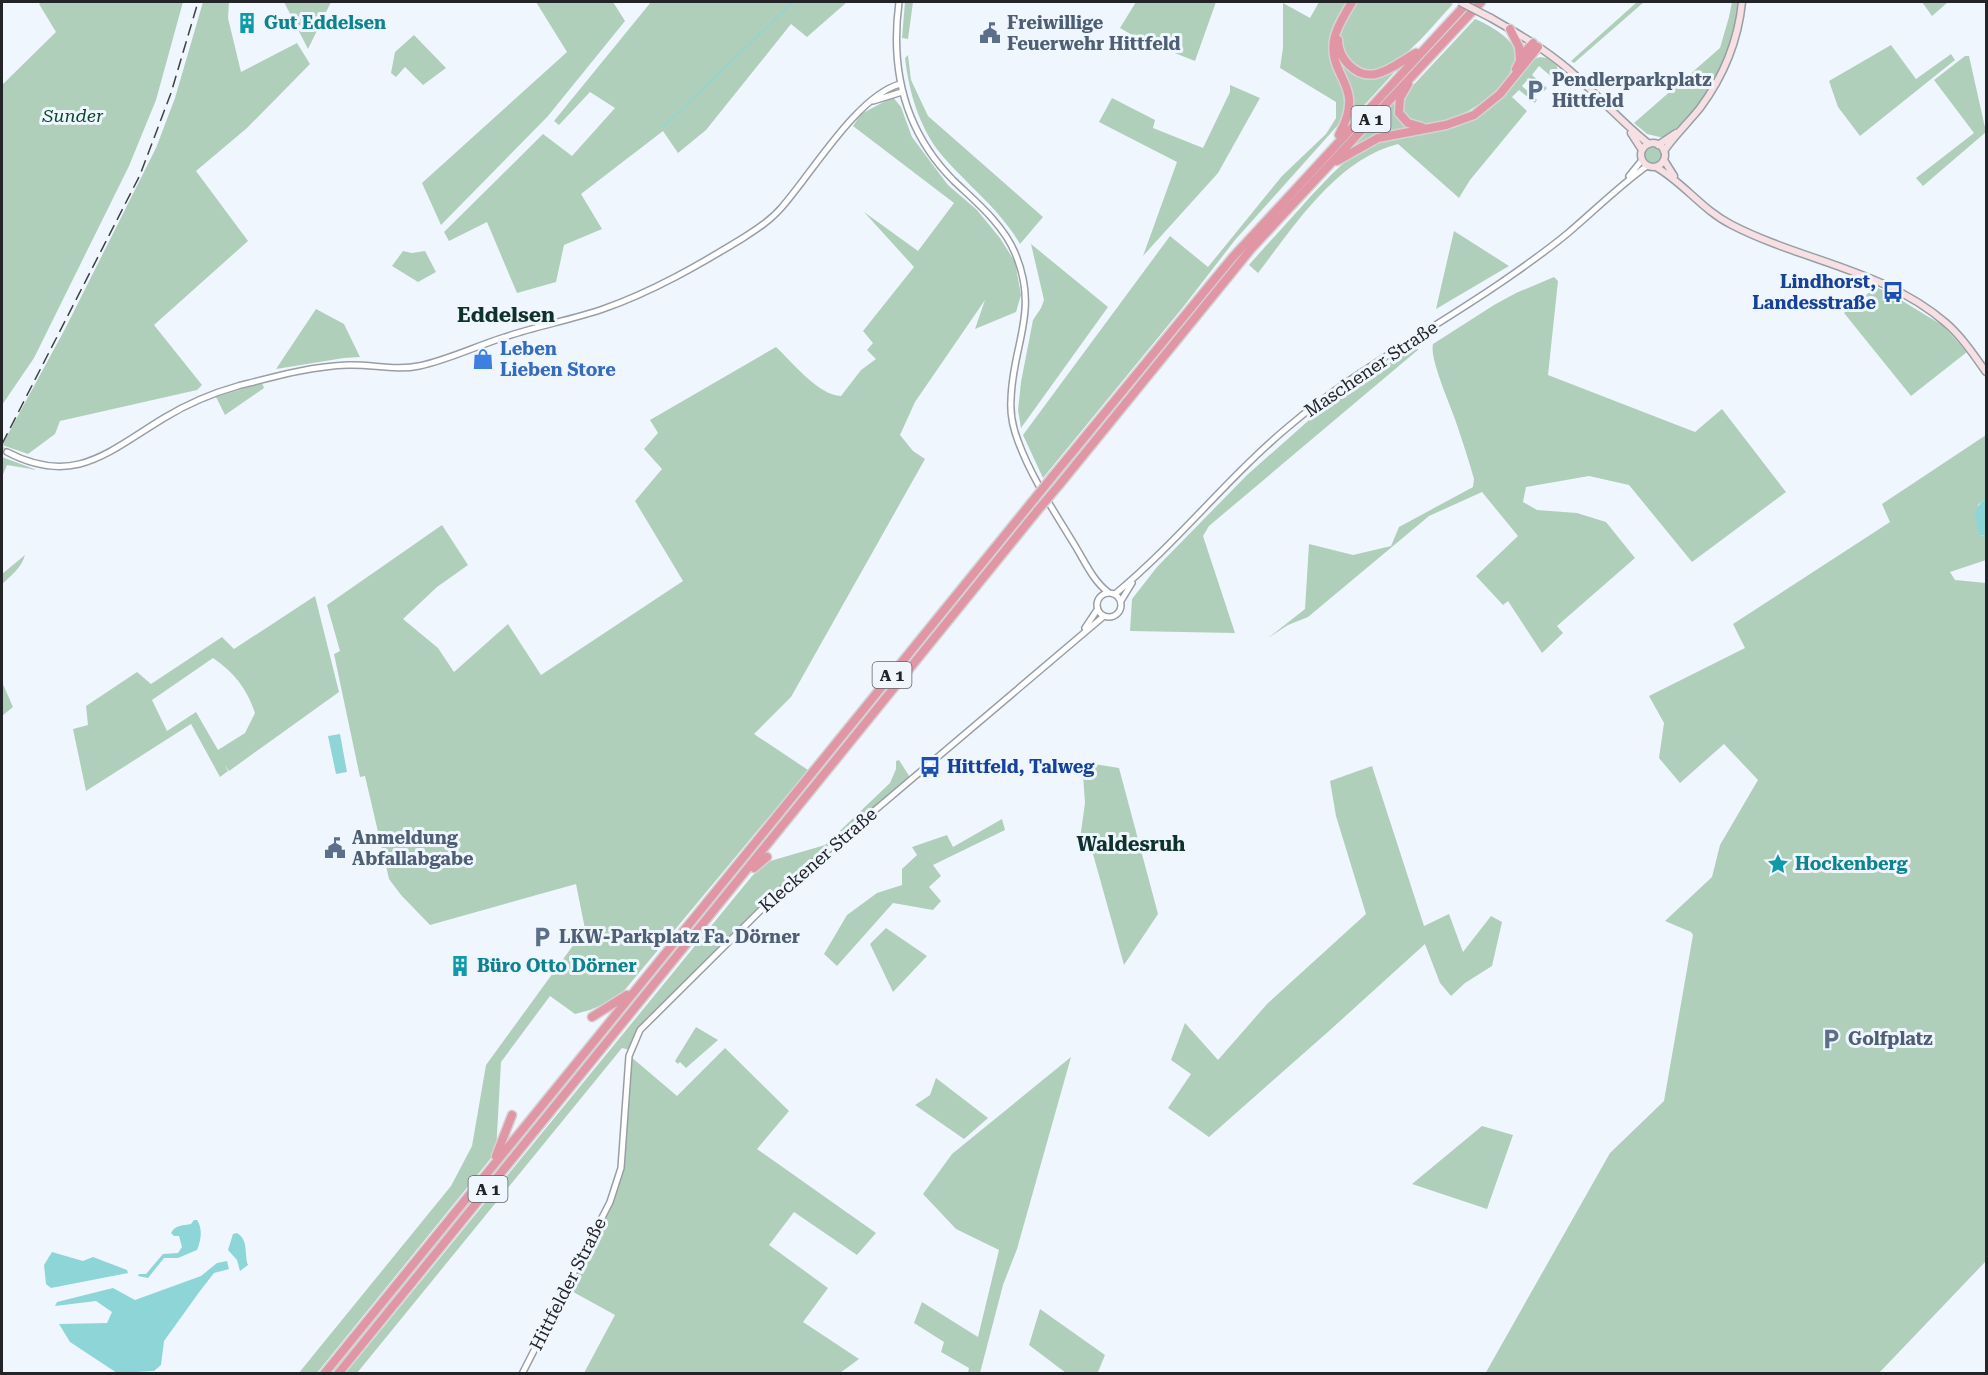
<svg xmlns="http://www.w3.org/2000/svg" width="1988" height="1375" font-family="'Roboto Serif',serif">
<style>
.green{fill:#b0cfbb;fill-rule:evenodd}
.water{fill:#8ed5d8}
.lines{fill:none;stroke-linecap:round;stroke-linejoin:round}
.stream{stroke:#8ed5d8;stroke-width:1.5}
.tertiary-tunnel{stroke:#c7ccd3;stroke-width:5;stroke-dasharray:5 2.5;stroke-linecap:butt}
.tertiary-casing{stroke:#999ea5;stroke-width:8}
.secondary-casing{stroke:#999ea5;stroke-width:9}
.motorway-casing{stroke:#d3d3d4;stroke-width:11}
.tertiary{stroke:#fff;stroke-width:5}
.secondary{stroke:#f6e0e4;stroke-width:6}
.motorway{stroke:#e096a4;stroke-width:8}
.rail{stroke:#3f4145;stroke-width:1.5;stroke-dasharray:12 6;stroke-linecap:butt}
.secondary-bridge-casing{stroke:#999ea5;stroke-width:9;stroke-linecap:butt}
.motorway-bridge-casing{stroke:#d3d3d4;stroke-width:11;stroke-linecap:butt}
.secondary-bridge{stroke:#f6e0e4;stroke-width:6}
.motorway-bridge{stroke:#e096a4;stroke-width:8}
.labels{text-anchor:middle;stroke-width:6;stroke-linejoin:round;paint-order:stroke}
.shield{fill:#f0f6fe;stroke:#606368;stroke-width:1.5}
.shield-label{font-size:16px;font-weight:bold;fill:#222427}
.culture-label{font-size:18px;font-weight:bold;fill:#0d838f;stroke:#f0f6fe;text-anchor:start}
.service-label{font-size:18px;font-weight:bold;fill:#4e5e75;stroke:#f0f6fe;text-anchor:start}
.park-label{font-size:18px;font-style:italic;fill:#064829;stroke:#f0f6fe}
.transit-label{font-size:18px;font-weight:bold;fill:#164399;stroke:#f0f6fe;text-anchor:end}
.shop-label{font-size:18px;font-weight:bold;fill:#366cbe;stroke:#f0f6fe;text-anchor:start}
.street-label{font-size:18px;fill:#222427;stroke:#f0f6fe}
.neighbourhood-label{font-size:20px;font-weight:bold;fill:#10322c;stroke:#f0f6fe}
.quarter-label{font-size:21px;font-weight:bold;fill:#10322c;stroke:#f0f6fe}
</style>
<rect width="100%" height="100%" fill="#f0f6fe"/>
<path class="green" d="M42 2H183L156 100 129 166 34 358 2 405V85L56 32 39 4Z
M203 2H229L228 18 241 72 297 43 310 64 247 128 196 171 248 241 154 325 202 385 197 390 60 421 55 434 28 454 2 445 65 329 156 148 175 98Z
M284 2H331L308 49Z
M536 2H613L625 21 548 116 441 225 422 183 567 52Z
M651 2H847L807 37 791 24 706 130 678 153 663 131 581 194 602 229 564 245 556 282 517 293 487 222 449 241 444 232 543 134 572 156 615 108 590 92 559 125 554 121Z
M905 2H913L908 39 902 38Z
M1136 2H1216L1195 61 1139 39 1120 28Z
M1319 2H1346C1340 12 1333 23 1330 35 1321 72 1358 84 1338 125L1235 240 1184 306 1043 478 1023 435 1170 236 1208 267 1282 176 1326 134 1336 118V102L1280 68 1283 48V3L1310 18Z
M1357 2H1448L1453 4C1433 25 1411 55 1384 68 1364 77 1336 58 1341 35 1343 23 1351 12 1357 2Z
M1637 2H1644L1574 63 1571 61Z
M1732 2H1740C1731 59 1712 102 1664 138L1647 134 1634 123 1720 48 1729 17Z
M1922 2H1948L1932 16Z
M1475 19C1485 23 1507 35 1512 45 1534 81 1431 150 1403 112L1404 95Z
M414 35 446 68 423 85 405 67 396 77 391 73 395 52Z
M1337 42 1360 75 1400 66 1348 123 1350 113 1337 58Z
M1891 45 1916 79 1951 54 1955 60 1860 136 1838 107 1829 81Z
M908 55 911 80 928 116 1043 217 1020 244C1001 211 971 188 946 160 921 133 909 94 905 58Z
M1965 56H1969L1986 132 1923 186 1916 178 1974 133 1934 80Z
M1540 57 1547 58 1557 66 1558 72 1554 79 1539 66 1532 75 1547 88 1544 91 1529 78 1522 86 1537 100 1535 103 1519 90 1512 97 1527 111 1470 180 1459 198 1398 144C1337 159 1295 225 1258 273L1249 265C1269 242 1290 220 1310 197 1329 177 1347 156 1372 144 1392 135 1414 136 1435 132 1485 124 1505 97 1534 59Z
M1230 85 1260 98 1218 173 1143 256 1177 162 1099 122 1112 98 1155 120 1153 128 1203 148 1230 92Z
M893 97 901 107 912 137 948 185 977 210 1000 238 1015 262 1021 295 1016 312 975 329 985 300 915 402 900 435 913 451 925 459 791 697 754 734 808 770 618 998 590 1010 575 1014 550 996 501 1062 496 1152 317 1373 298 1374 451 1186 472 1146 486 1065 585 929 576 884 430 925 401 895 389 879 365 776 360 777 334 654 340 651 327 605 442 525 468 565 437 587 403 619 438 648 454 672 508 624 541 675 683 581 635 501 662 469 644 449 658 433 650 420 776 347C792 362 818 395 841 396L861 370 876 359 867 350 873 343 863 331 914 267 864 212 918 251 954 203 853 126 861 114Z
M1395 101 1396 108 1415 128 1351 149Z
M1644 155a9 9 0 1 1 18 0a9 9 0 1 1-18 0Z
M1454 231 1509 266 1436 309Z
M1031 244 1108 307 1021 428 1018 410 1021 382 1033 320 1041 308 1044 300Z
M403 251 412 253 425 251 436 272 418 282 392 266Z
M1554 277 1558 281 1548 375 1695 432 1722 409 1786 492 1692 562 1629 485 1589 476 1526 487 1523 502 1537 510 1577 513 1606 522 1635 558 1557 626 1563 633 1542 653 1508 601 1503 605 1476 576 1518 536 1482 492 1429 516 1308 617 1288 625 1268 638 1305 609 1309 544 1353 555 1391 546 1399 527 1473 487 1474 479C1469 461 1463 443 1457 425 1452 408 1429 359 1433 344L1494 305 1516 293Z
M1876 287 1891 294 1942 325 1967 352 1911 396 1844 313Z
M316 309 344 324 360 357 344 358 276 369Z
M1419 349 1209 526 1203 536 1235 633 1130 631 1132 599 1157 567 1247 475 1317 413 1408 350Z
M262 383 264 388 225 415 216 397Z
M1986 435V498L1978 505 1979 535 1986 536V560L1950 572 1955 580 1986 583V1261L1879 1373 1485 1374 1610 1153 1664 1101 1693 935 1691 932 1665 921 1712 877 1720 845 1758 780 1724 744 1680 783 1659 758 1664 723 1649 696 1745 648 1733 624 1890 522 1882 504Z
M2 457 37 470 7 465 2 477Z
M25 555C22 567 11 576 2 584V574Z
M315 596 339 692 229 771 225 765 228 771 220 777 191 724 86 791 73 729 88 725 86 706 137 672 151 684 222 637 234 649ZM213 658C234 672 247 689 255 713L245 733 218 750 196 712 167 731 152 700Z
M2 682 13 707 2 716Z
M899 760 911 779 782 889 646 1022 630 1050 622 1048 357 1373 345 1374 752 876 767 862 825 845 890 783 896 769V761Z
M1082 762 1119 768 1158 914 1124 965 1091 847 1079 846 1085 803Z
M1372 766 1424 926 1449 914 1463 952 1491 916 1502 922 1492 966 1465 983 1451 996 1440 983 1425 944 1329 1031 1209 1137 1168 1108 1191 1074 1171 1060 1185 1023 1218 1060 1267 1004 1366 914 1336 816 1330 781Z
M1002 819 1005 830 933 865 941 876 929 887 941 901 933 910 893 903 837 966 824 954 847 915 877 893 902 885V869L917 855 912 847 947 835 953 847Z
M886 928 927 956 893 992 870 944Z
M696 1027 718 1040 686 1068 680 1062 678 1064 675 1061Z
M725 1048 789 1111 757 1149 876 1233 857 1255 794 1212 769 1245 828 1288 803 1322 859 1359 840 1373H584L615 1315 566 1288 617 1185 630 1056 677 1096Z
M1071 1057 1017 1249 1003 1285 980 1373H968L969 1368 941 1352 944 1342 914 1323 922 1302 978 1337 999 1250 956 1229 923 1194 952 1154Z
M936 1078 988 1118 964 1139 915 1105 930 1095Z
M1482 1126 1513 1135 1487 1209 1412 1184Z
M1040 1309 1105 1355 1098 1372 1100 1373H1066L1029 1345Z"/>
<path class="water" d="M1986 498V536L1979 535C1975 518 1971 510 1986 498Z
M340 734 347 772 336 774 328 736Z
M194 1220H197C203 1229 201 1240 197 1250L178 1258H164L148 1278 138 1276 139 1274H146L163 1254 178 1253 182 1247 179 1236H174L171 1233C176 1224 183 1226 191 1224Z
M237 1233C249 1240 244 1254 248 1265L240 1271 237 1260 228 1250 233 1234Z
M52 1252 83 1261 93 1257 127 1270 128 1273 51 1288 46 1284 44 1265Z
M227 1261 229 1269 214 1273 200 1291 164 1341 161 1365 154 1371 117 1373 70 1342 59 1324 107 1323 112 1312 96 1301 55 1306 57 1302 113 1288 135 1300 201 1276 217 1263Z"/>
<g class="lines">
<path class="stream" d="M663 127 793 2"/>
<path class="tertiary-tunnel" d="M2 449 7 452"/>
<defs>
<path id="tertiary" d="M899 2C890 70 904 131 954 181 976 202 1003 224 1015 253 1040 312 1012 345 1011 400 1010 414 1013 428 1018 441 1031 477 1054 511 1074 544 1084 560 1093 581 1108 592
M873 101 902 92
M1629 176 1642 160
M7 452C74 487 108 452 164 418 187 404 213 393 238 386 273 377 312 366 348 365 372 364 395 371 419 366 448 360 476 346 505 337 537 326 571 320 603 309 652 292 699 265 743 238 757 229 771 220 782 207 812 173 857 96 900 84
M1097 605a12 12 0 1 1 24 0a12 12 0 1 1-24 0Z
M1115 594C1177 543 1226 479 1288 427 1356 369 1436 328 1509 277 1529 263 1549 249 1568 233 1594 211 1619 186 1647 166
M1121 601 1132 583
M1085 628 1097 610
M522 1374 610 1202 621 1168 629 1056 640 1030 782 889 1104 616"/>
<path id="secondary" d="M1491 18C1517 33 1545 49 1568 69 1596 93 1620 121 1649 144
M1631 133 1642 150
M1641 155a12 12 0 1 1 24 0a12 12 0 1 1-24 0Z
M1658 145 1676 133
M1664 151C1674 136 1688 123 1700 108 1723 77 1738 41 1742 2
M1664 160 1674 176
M1656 167C1684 183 1702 210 1732 225 1802 261 1885 270 1946 323 1962 337 1974 355 1986 372"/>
<path id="motorway" d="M1510 29 1519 47 1520 59
M1338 40C1338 50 1342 58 1349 65 1372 88 1395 64 1416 53
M1516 69 1524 53 1533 43
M1408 84 1400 98 1399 113 1408 123 1422 127
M1339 135C1367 84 1328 79 1334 40 1336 27 1346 13 1352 2
M1337 161 1378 138 1446 125 1474 115 1500 94 1538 47
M1052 477 1232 258 1468 2
M1060 484 1251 249 1481 2
M754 868 767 857
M592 1017 627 995
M496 1156 512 1115
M324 1374 1031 503
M338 1374 1038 510"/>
</defs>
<use href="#tertiary" class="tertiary-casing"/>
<use href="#secondary" class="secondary-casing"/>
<use href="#motorway" class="motorway-casing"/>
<use href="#tertiary" class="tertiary"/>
<use href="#secondary" class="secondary"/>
<use href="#motorway" class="motorway"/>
<path class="rail" d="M2 444 140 175 171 93 198 2"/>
<defs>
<path id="secondary-bridge" d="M1460 2 1491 18"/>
<path id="motorway-bridge" d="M1031 503 1052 477
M1038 510 1060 484"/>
</defs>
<use href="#secondary-bridge" class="secondary-bridge-casing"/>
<use href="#motorway-bridge" class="motorway-bridge-casing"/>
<use href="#secondary-bridge" class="secondary-bridge"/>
<use href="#motorway-bridge" class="motorway-bridge"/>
</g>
<defs>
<symbol id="building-bare" viewBox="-9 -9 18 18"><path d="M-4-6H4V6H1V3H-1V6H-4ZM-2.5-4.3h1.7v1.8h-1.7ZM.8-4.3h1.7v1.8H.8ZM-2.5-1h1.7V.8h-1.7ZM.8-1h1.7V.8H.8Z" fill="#0f9aa8" stroke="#f0f6fe" stroke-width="2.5" paint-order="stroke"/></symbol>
<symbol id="civic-bare" viewBox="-9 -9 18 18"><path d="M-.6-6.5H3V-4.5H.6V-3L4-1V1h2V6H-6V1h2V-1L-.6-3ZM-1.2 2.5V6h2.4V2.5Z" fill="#5c6f8a" stroke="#f0f6fe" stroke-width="2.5" paint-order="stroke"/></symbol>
<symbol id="parking-bare" viewBox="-9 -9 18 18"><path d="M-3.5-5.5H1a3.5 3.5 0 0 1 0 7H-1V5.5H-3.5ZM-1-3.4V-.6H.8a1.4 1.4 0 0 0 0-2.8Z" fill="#5c6f8a" stroke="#f0f6fe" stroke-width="2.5" paint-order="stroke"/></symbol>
<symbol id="bus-bare" viewBox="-9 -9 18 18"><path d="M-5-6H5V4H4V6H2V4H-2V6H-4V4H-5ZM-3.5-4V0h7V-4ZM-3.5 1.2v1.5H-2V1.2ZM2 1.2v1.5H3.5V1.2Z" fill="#1a4fb4" stroke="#f0f6fe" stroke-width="2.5" paint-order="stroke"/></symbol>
<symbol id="shop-bare" viewBox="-9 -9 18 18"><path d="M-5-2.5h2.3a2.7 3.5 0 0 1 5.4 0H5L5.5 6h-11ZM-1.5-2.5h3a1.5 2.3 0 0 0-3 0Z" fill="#3f7fe0" stroke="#f0f6fe" stroke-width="2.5" paint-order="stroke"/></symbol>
<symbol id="sight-bare" viewBox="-9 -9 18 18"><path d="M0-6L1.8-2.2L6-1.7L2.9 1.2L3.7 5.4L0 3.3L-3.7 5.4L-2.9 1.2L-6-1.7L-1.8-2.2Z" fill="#0f9aa8" stroke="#f0f6fe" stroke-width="2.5" paint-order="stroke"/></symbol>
</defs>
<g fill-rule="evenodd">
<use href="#building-bare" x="232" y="8" width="30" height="30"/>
<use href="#civic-bare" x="975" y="18" width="30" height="30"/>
<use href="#parking-bare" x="1520" y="75" width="30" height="30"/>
<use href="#bus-bare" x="1878" y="277" width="30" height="30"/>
<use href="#shop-bare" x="468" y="344" width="30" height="30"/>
<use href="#bus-bare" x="915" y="752" width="30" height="30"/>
<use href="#civic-bare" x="320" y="833" width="30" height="30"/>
<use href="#sight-bare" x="1763" y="849" width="30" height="30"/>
<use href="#parking-bare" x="527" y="922" width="30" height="30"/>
<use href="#building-bare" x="445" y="951" width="30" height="30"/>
<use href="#parking-bare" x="1816" y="1024" width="30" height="30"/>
</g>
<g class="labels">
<g class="shield">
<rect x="1351.5" y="106" width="39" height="26" rx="4.5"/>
<rect x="872.5" y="662" width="39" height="26" rx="4.5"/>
<rect x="468.5" y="1176" width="39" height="26" rx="4.5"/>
</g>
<g class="shield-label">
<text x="1371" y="125">A 1</text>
<text x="892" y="681">A 1</text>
<text x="488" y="1195">A 1</text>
</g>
<g class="culture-label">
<text x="264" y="29">Gut Eddelsen</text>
<text x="1795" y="870">Hockenberg</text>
<text x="477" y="972">Büro Otto Dörner</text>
</g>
<g class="service-label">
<text x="1007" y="29">Freiwillige<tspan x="1007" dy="21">Feuerwehr Hittfeld</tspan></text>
<text x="1552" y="86">Pendlerparkplatz<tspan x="1552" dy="21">Hittfeld</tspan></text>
<text x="352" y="844">Anmeldung<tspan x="352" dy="21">Abfallabgabe</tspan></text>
<text x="559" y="943">LKW-Parkplatz Fa. Dörner</text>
<text x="1848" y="1045">Golfplatz</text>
</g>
<g class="park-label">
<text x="73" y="122">Sunder</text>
</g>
<g class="transit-label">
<text x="1876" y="288">Lindhorst,<tspan x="1876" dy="21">Landesstraße</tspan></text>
<text x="947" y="773" text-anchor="start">Hittfeld, Talweg</text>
</g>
<g class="shop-label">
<text x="500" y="355">Leben<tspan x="500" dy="21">Lieben Store</tspan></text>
</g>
<g class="street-label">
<text transform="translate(1371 369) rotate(-34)" y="6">Maschener Straße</text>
<text transform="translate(818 860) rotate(-41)" y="6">Kleckener Straße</text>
<text transform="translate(568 1284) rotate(-63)" y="6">Hittfelder Straße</text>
</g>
<g class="neighbourhood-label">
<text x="1131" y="851">Waldesruh</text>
</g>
<g class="quarter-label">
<text x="506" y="322">Eddelsen</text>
</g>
</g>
<rect width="1988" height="1375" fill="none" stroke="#222427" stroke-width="6"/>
</svg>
